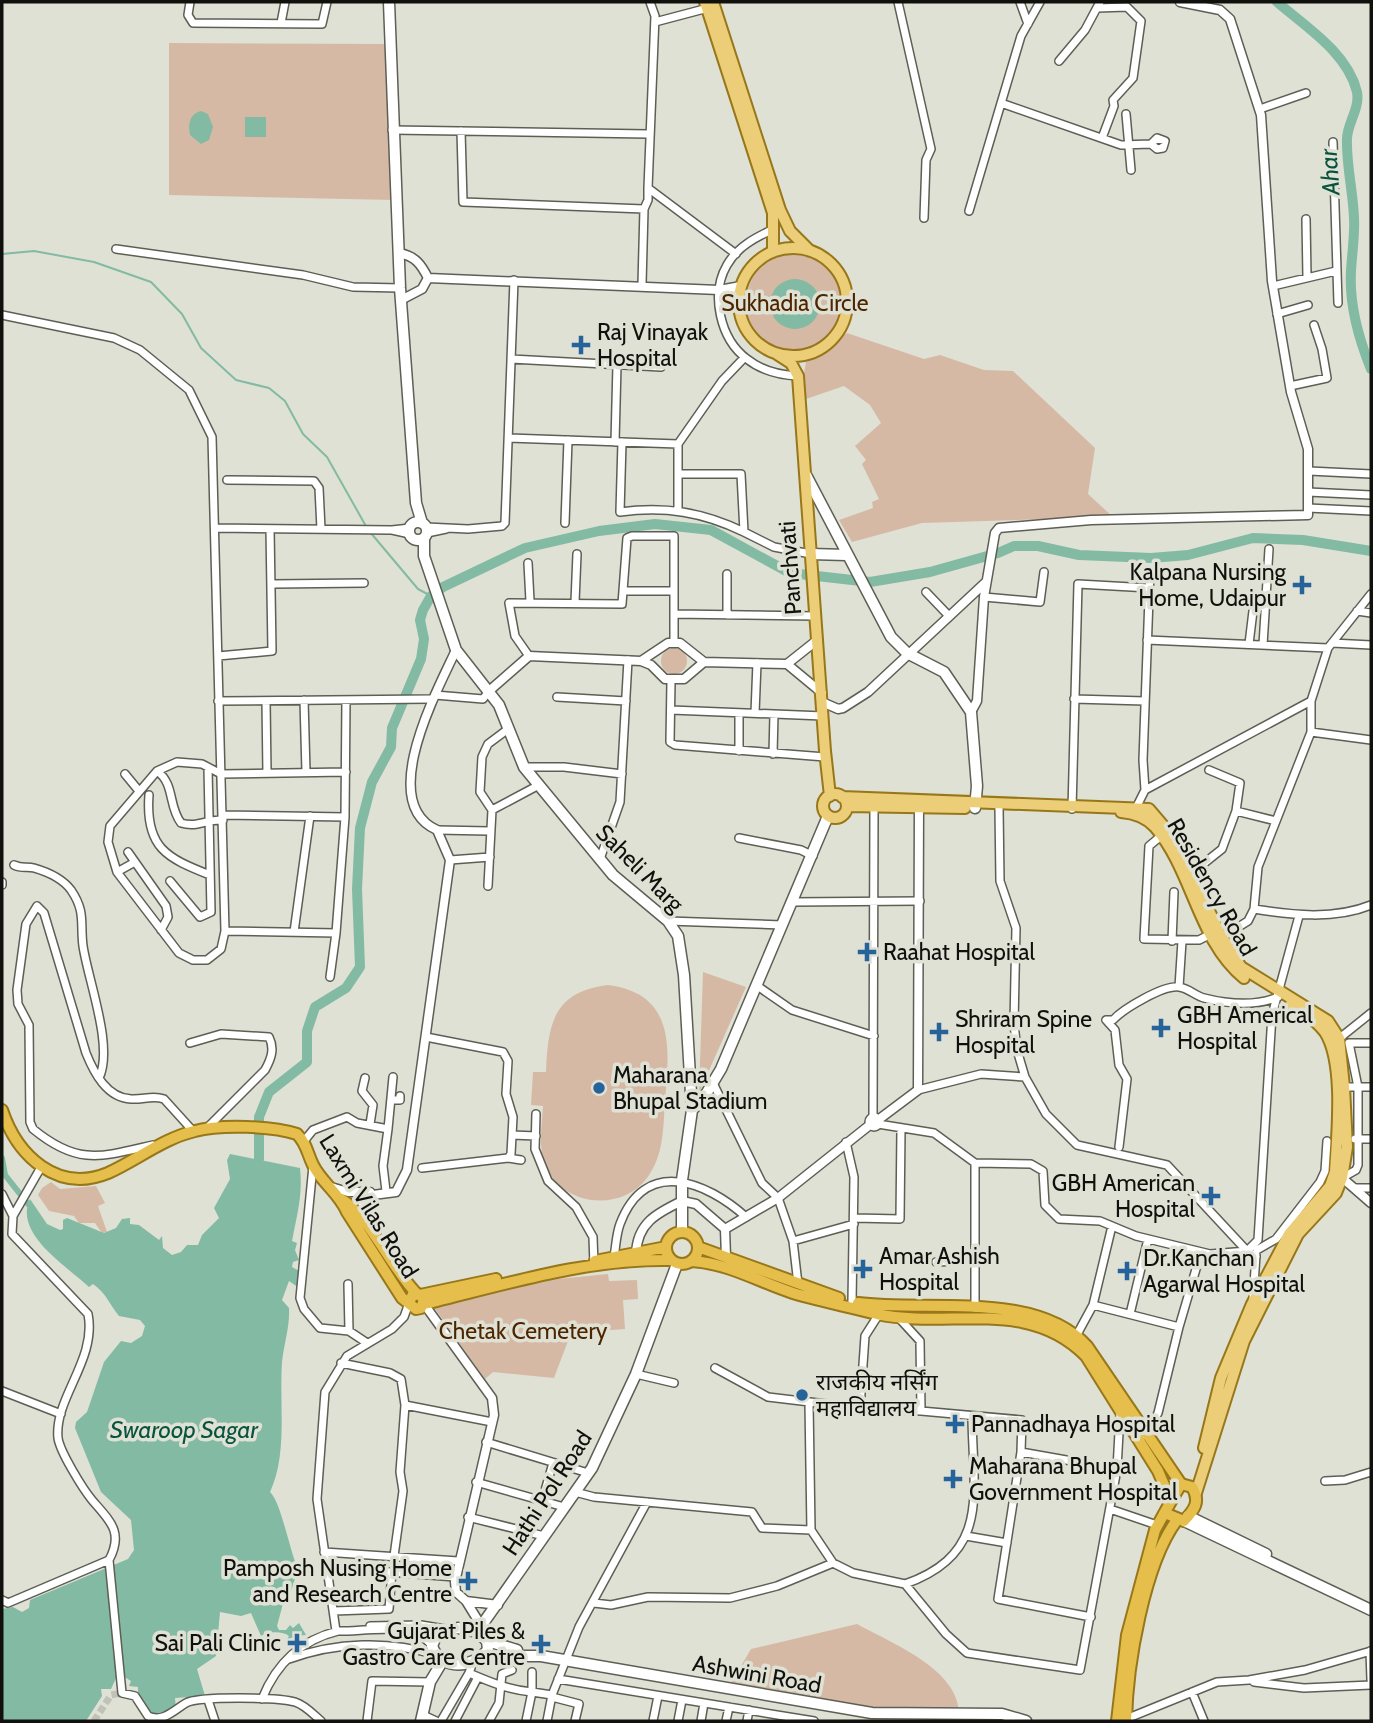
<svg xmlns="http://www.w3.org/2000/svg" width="1373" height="1723" font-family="Cabin,'Noto Sans Devanagari',sans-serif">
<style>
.green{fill:#d6b9a4}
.water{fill:#83baa4}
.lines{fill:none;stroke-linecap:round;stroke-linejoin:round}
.stream{stroke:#83baa4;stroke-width:2}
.canal{stroke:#83baa4;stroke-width:6}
.river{stroke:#83baa4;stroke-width:10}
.minor-tunnel{stroke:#c0c2b7;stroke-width:7;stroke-dasharray:7 3.5;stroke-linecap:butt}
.minor-casing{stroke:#5d5f55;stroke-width:10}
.tertiary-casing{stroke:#5d5f55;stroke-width:11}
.secondary-casing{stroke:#5d5f55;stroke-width:13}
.primary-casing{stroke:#977719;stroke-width:14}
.trunk-casing{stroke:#977719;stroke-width:14}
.minor{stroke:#fff;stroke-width:7}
.tertiary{stroke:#fff;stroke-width:8}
.secondary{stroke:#fff;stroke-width:10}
.primary{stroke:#ecce79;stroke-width:10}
.trunk{stroke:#e6be4c;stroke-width:10}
.poi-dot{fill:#26639a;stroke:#dfe1d5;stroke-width:2.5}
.labels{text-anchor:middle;stroke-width:7;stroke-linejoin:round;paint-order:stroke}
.park-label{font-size:23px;fill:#4d2600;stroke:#dfe1d5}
.poi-label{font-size:23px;fill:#10110d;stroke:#dfe1d5;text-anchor:start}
.street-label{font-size:23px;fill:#10110d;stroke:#dfe1d5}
.water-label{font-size:24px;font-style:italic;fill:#08533e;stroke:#dfe1d5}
</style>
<rect width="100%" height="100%" fill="#dfe1d5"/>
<path class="green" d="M169 43 385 44 393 200 169 195Z
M746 303a49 49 0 1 1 98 0a49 49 0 1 1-98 0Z
M847 333 924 359 940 355 984 370 1013 371 1095 448 1088 494 1113 517 922 523 852 542 839 520 873 508 872 502 879 499 862 464 866 460 855 446 881 423 870 405 844 386 806 399 803 379 806 362Z
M661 661a13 13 0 1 1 26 0a13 13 0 1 1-26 0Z
M703 972 746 987 699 1093Z
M608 985C677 994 669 1050 665 1102 663 1129 664 1155 647 1178 621 1213 561 1206 545 1165 538 1146 542 1125 543 1106L531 1105 533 1072H546C548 1024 553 992 608 985Z
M51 1182 60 1189 96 1186 105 1203 98 1206 107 1232 102 1233 95 1223H79L74 1216 49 1211 38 1195 42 1188Z
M608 1274 609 1281 637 1280 638 1299 623 1300 625 1329 571 1333 554 1378 493 1372 485 1379 433 1306 548 1280Z
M857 1624C891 1643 959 1669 959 1714L861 1711 731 1683 751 1649Z"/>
<path class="water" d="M201 111 208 114 213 127 209 140 201 144 190 135C188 125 189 114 201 111Z
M245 117H266V137H245Z
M770 304a25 25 0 1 1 50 0a25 25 0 1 1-50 0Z
M230 1154 300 1168C303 1194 297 1215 292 1241L297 1243 295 1250 299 1260 293 1262 292 1267 301 1272 297 1279 299 1288 289 1281 282 1300 289 1308C290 1327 284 1343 282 1362 279 1404 288 1453 270 1492 281 1502 290 1552 298 1569L290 1595 285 1596 277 1626 279 1630H286L290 1625 293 1628 299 1623 306 1635 295 1636 286 1641 289 1636C283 1631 268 1631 261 1636L251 1613 241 1616 220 1612 216 1656 197 1669 205 1696 175 1698 176 1709 152 1714 138 1693V1687L129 1686 131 1681 123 1676H117L111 1689H101L102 1696 86 1721H2V1609L13 1607 22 1612 29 1608 30 1600 128 1559 134 1550 131 1520 101 1492 75 1428 76 1422 87 1412 104 1362 121 1341 131 1343 142 1336 145 1326 140 1320 119 1316C109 1304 107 1294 93 1284L89 1287C68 1267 13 1234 30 1199L47 1224 60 1230 63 1229V1220L67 1218 104 1233 116 1228 122 1219 130 1218V1224L139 1225 159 1240 162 1236 163 1248 172 1255 181 1252 187 1245H198L202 1235 219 1218 214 1208 230 1179 227 1160Z"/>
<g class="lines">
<path class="stream" d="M2 254 34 251 94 262 151 282 182 314 201 348 236 380 269 388 285 401 303 434 327 457 367 528
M370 532 418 589 431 596"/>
<path class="canal" d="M2 1158 5 1175 28 1204"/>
<path class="river" d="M1277 2C1305 26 1348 53 1357 92 1360 108 1348 122 1347 138 1346 164 1353 191 1354 218 1355 235 1352 253 1351 271 1349 305 1358 337 1371 369
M259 1159V1117L269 1092 307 1062V1031L315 1007 346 988 360 967 357 889 360 828 372 782 391 747 392 728 421 659 424 639 420 620 423 610 431 596 443 587 525 548 599 531 655 524 711 530 790 573 870 582 930 572 998 553 1014 546H1038L1079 555 1151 558 1188 555 1253 538 1303 540 1371 551"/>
<path class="minor-tunnel" d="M94 1721 111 1695 122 1693"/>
<defs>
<path id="minor" d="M190 2 188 15 193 23 322 24 327 2
M650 2 655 16 648 188 736 254
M898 2 931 149 926 160 924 218
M1020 2 1028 24
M1097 8 1127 7 1141 21 1133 78 1113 100 1114 106 1102 138
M655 22 708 8
M281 23 285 2
M1059 61 1085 30 1100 2
M1001 103 1121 145 1151 144 1157 138 1165 141 1163 148 1157 149 1151 144
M1260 109 1306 93
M1126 114 1131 170
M392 130 648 134
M461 131 463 202 644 209
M1333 142 1338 303
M969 211 1021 36 1040 2
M1306 219 1307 277
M774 229C756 237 737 247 727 265 710 294 720 339 747 359 762 371 779 375 798 376
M116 249 303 275 353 287 400 288
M642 284 644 209 648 200V188
M1273 286 1336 271
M1277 314 1308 305
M2 315 114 338 140 350 189 390 212 437 225 931 221 949 207 960H193L179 953 117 872 108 842 110 826 157 771 177 762 202 764 221 774 346 772
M511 359 661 367
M1290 386 1327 378 1322 349 1314 325
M509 438 678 444 722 381 744 358
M615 442 617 365
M622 442 620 512C665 506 703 512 744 532
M678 444V510
M1309 471 1371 474
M678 474H741L744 532 774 547 811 554
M227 480 314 481 319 488 321 529
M1308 492 1371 495
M1308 508 1371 511
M565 523 568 440
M426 527 468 529 502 526 505 523 514 280
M216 528 392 530 410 534
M392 530 410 528
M427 533 446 529
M528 563 530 601
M727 574V615
M273 584 364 583
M623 591H673
M926 592 949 616
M984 597 1040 602 1044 572
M575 602 577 554
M1148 602 1181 601
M1357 611 1371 613
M1147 640 1328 648
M674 642V614L815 616
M1332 643 1371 645
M1249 644 1253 611 1265 604
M1263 645 1269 549
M218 656 272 651 270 529
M529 656 515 636 509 603 622 604 627 538 632 536H674V614
M671 681 670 742 675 745 825 757
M435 695 483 699 489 691
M557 697 626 701
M1074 699 1145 701
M304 700 306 772
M218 701 431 699
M266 701 267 773
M671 710 823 716
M755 713 757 663
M1311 732 1371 740
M739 751V713
M773 754 774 714
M524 767H564L622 774
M157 771C175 784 168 806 181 823 198 828 206 819 223 820
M125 774 139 791
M1145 790 1143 760 1150 571
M149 795C145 848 167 858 210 875
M999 808 1000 881 1016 928 1014 1024 1017 1050 1025 1077 1046 1114 1077 1145 1167 1165 1247 1251 1256 1257
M1072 809 1078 584 1149 588
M492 810 539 785
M1135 810 1145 790 1311 701 1328 648 1371 594
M1236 811 1276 821
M223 815 345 817 336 933 225 931
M345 817 346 700
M437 830 489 831
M1161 836 1149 846 1144 939 1199 940 1211 934
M739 838 801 850 813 856
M128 852 166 906 168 917 161 930
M600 859 620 802 628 660
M450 860 490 857
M14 865C22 869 27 866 34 868 48 872 62 878 71 890 86 912 80 923 83 946 88 980 114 1047 99 1078
M117 872 135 862
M1188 876 1222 849 1236 811 1240 783 1209 770
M170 881 200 917 211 912 208 768
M2 882V885
M488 886 492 810 480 792 482 757 488 744 508 729
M792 902 920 901
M1254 909C1292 915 1334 920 1371 905
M668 921 782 925
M294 932 310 816
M1219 939 1248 921 1254 909 1258 867 1311 732V701
M1172 941 1174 892
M330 977 336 933
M756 985 792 1010 874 1036
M1179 987 1182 941
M1336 1041 1371 1013
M190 1043 221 1034 269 1037C275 1049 271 1059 265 1070L207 1128
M365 1078 362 1091 373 1105 370 1124
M713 1083 762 1183 778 1198 793 1241 798 1284
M1340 1087H1371
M918 1090 981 1074 1025 1077
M393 1100H400V1096
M536 1114 535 1149 548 1181 576 1207 593 1237 594 1265
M873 1117 874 808
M878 1124 934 1133 975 1163V1308
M388 1129 393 1077
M512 1135 536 1136
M1355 1139H1371
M304 1141 313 1130 347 1117 357 1123 388 1129 383 1166 386 1191
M846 1142 854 1177 852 1302
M153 1145C101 1157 78 1166 33 1129L30 1122 29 1025 18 1004 17 990 26 924 37 906 44 913 86 1053C94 1073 107 1098 131 1099 143 1100 152 1095 164 1099L193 1131
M1119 1147 1127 1079 1119 1065 1115 1030 1106 1020H1113C1123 1009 1163 985 1179 987 1188 988 1196 996 1204 998 1228 1004 1256 1006 1278 997
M508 1158 521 1160
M975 1163 1031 1164 1043 1171 1045 1205 1059 1219 1100 1221 1136 1236 1210 1254 1247 1251 1258 1240 1272 1015 1299 916
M313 1166 300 1298 304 1309 320 1328 349 1331
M422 1168 508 1158 511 1154 513 1117 506 1094 508 1061 503 1052 426 1037
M1342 1178 1356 1170 1358 1165V1087L1349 1043H1371
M1355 1188H1371
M2 1194 13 1216
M854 1218 900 1219 901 1129
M793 1241 854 1224
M1257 1250 1276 1239 1320 1182 1325 1171 1327 1141
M614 1257C616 1246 616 1235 620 1224 645 1157 706 1181 746 1217
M936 1262 976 1260
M348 1284 349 1331 367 1343
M1253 1299 1256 1255
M409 1303 404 1317 392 1329 347 1356 325 1392 317 1499 336 1631C365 1632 413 1620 432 1646
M1093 1305 1112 1226
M1130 1314 1148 1239
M1074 1340 1093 1305 1179 1327 1201 1252
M341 1363 390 1373 401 1379 405 1405 400 1472 403 1491 394 1556
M715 1368 768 1397 860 1408 865 1336 879 1314
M636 1374 674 1383
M2 1391 61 1414
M809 1403 811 1530 833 1563 853 1573 905 1584 946 1634 967 1653 1080 1670 1117 1469
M405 1405 492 1422
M860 1408 921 1411 920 1341 898 1317
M921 1411 1022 1420 1021 1452 1117 1469 1120 1414
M1146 1436 1158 1413 1179 1327
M486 1442 588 1473
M1021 1452 998 1599 1091 1617
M1325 1481 1345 1480 1371 1472
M476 1482 564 1507
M575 1492 594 1497 752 1512 762 1528 811 1530
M542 1501 553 1463
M1110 1509 1157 1525
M468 1517 544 1536
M966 1536 1007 1543
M324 1552 458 1561
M109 1560 122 1693 135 1696 148 1716C163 1723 174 1710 186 1703 198 1696 279 1697 295 1702 305 1705 313 1714 321 1721
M326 1567 455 1577
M905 1584C991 1554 973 1493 972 1418
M2 1600 8 1603 109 1560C124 1532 110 1521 92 1500 83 1489 60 1452 58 1438 54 1398 97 1360 88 1314L12 1234 13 1216 40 1169
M594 1603 611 1605 648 1597 730 1598 777 1586 833 1563
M334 1611 389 1609 392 1572
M370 1626 421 1625 445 1629
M1370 1651 1371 1680
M289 1659C336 1642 389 1640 436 1655
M473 1662 469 1673C490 1682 509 1690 532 1692V1672
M558 1679 814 1721
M1254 1682 1304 1688 1371 1685
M1192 1692 1204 1721
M552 1697 579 1704 575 1721
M262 1699C276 1664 301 1640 338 1631
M208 1700 215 1721
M423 1715 436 1721
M1126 1719 1217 1682 1249 1680 1305 1670 1371 1651
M367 1721 372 1681 430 1682
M441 1721 469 1673
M455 1721 478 1677
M489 1721 499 1703 502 1674 512 1670
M526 1721 532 1692 552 1695 579 1627 647 1502
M547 1721 552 1695
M653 1721 658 1696
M678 1721 682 1700
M701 1721 704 1703
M726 1721 729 1707
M747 1721 749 1710"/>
<path id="tertiary" d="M399 253C415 256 421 264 428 278L422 289 401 300
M428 278 719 290 741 286
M721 291 739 297
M668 643H680L704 662 684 679H665L651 665 641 661Z
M704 662 787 664 816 641
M787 664 822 693
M489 691 529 656 641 661
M822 702 838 709 843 708 868 692 986 582
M971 712 977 701 984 597 995 533 999 528 1091 520 1308 515V449L1291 392 1272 281 1261 115 1230 19 1220 10 1180 2
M869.5 1122a4.5 4.5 0 1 1 9 0a4.5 4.5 0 1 1-9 0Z
M878 1120 918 1090 919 803
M1340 1176 1371 1203
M331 1187 348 1192H370
M368 1221 362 1201 365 1196 396 1192 407 1170 450 860 437 830C376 803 437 691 456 650
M725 1229 778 1198 871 1124
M636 1254C637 1223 657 1213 682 1201L696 1204 725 1229 726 1257
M424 1304 492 1398 494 1415 455 1582 456 1592 466 1601 498 1605
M466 1601 482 1627"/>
<path id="secondary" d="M389 2 400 288 416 503 422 523
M806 475 891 637 907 653 944 672 971 712 977 786 975 808
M409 531a9 9 0 1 1 18 0a9 9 0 1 1-18 0Z
M424 539V556L456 650 499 705 524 767 613 875 668 921 678 936 684 975 692 1110 682 1180V1232
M811 554 846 555
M692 1110 703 1099 721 1069 828 816
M1188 1516 1266 1554
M1184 1521 1371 1610
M458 1628 477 1632 487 1641 488 1650C473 1668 442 1672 432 1646L437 1634Z
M477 1632 592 1468 636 1374 677 1264
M487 1641 517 1650
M483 1656H541L872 1713 1002 1714 1026 1721
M421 1721 430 1682 442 1662"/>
<path id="primary" d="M705 2 773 213V252
M713 2 780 210 790 231 810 251
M739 302a54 54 0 1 1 108 0a54 54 0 1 1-108 0Z
M777 354 791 363 798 376 825 751 830 796
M823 806a12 12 0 1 1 24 0a12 12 0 1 1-24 0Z
M842 797 1149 809 1172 836 1222 937 1241 967 1328 1021 1339 1038 1344 1087 1347 1147 1342 1178 1336 1193 1298 1234 1244 1341 1196 1493
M847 806 965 808
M1121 812C1134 813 1146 817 1155 827 1193 871 1198 941 1244 978
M1204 1448 1221 1378 1252 1304 1289 1234 1330 1186 1335 1172C1337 1136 1345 1063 1325 1032 1316 1020 1304 1012 1291 1004"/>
<path id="trunk" d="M2 1110C17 1155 57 1194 108 1173 137 1160 164 1138 195 1131 221 1124 273 1126 297 1134 307 1144 307 1153 313 1165 322 1183 339 1193 347 1212L402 1298 416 1309 421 1308 424 1300 420 1295 413 1294 409 1303
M341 1199C368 1214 392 1269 417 1294
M666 1248a16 16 0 1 1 32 0a16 16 0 1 1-32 0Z
M698 1247 839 1298
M595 1261 666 1247
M691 1261C728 1263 759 1282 793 1293 820 1301 849 1307 877 1314 949 1330 1027 1296 1086 1356L1158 1471 1170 1499
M420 1295 496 1279
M858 1303C928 1312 1036 1290 1087 1346L1181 1484
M424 1304C503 1285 588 1258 671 1260
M1181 1484 1192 1487C1201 1502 1194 1510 1184 1521L1167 1514 1166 1510Z
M1117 1721 1127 1635 1155 1530 1166 1510
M1126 1721C1127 1666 1144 1564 1177 1520"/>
</defs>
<use href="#minor" class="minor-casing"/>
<use href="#tertiary" class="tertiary-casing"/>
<use href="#secondary" class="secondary-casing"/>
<use href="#primary" class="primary-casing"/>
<use href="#trunk" class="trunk-casing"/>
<use href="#minor" class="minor"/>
<use href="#tertiary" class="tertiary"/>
<use href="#secondary" class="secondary"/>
<use href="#primary" class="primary"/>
<use href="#trunk" class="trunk"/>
</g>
<g class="poi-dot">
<path d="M577.5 334.5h7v7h7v7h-7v7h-7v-7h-7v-7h7z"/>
<path d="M1298.5 574.5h7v7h7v7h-7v7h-7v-7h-7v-7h7z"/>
<path d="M863.5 941.5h7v7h7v7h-7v7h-7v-7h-7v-7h7z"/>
<path d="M1157.5 1017.5h7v7h7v7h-7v7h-7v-7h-7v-7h7z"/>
<path d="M935.5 1021.5h7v7h7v7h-7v7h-7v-7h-7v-7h7z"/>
<circle cx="599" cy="1088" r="7"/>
<path d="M1207.5 1185.5h7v7h7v7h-7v7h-7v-7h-7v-7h7z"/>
<path d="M859.5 1258.5h7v7h7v7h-7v7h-7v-7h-7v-7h7z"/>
<path d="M1123.5 1260.5h7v7h7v7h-7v7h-7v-7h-7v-7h7z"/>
<circle cx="802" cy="1395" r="7"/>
<path d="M951.5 1413.5h7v7h7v7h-7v7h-7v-7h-7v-7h7z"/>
<path d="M949.5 1468.5h7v7h7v7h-7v7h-7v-7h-7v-7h7z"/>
<path d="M464.5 1570.5h7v7h7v7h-7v7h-7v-7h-7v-7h7z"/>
<path d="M293.5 1632.5h7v7h7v7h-7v7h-7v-7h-7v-7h7z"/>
<path d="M537.5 1633.5h7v7h7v7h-7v7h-7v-7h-7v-7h7z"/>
</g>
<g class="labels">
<g class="park-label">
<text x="795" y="311">Sukhadia Circle</text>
<text x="523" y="1339">Chetak Cemetery</text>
</g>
<g class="poi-label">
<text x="597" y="340">Raj Vinayak<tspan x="597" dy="26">Hospital</tspan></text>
<text x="1286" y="580" text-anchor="end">Kalpana Nursing<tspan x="1286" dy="26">Home, Udaipur</tspan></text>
<text x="883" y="960">Raahat Hospital</text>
<text x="1177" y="1023">GBH Americal<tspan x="1177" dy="26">Hospital</tspan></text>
<text x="955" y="1027">Shriram Spine<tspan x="955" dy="26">Hospital</tspan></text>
<text x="613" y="1083">Maharana<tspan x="613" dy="26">Bhupal Stadium</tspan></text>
<text x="1195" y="1191" text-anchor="end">GBH American<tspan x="1195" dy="26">Hospital</tspan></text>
<text x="879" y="1264">Amar Ashish<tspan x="879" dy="26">Hospital</tspan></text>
<text x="1143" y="1266">Dr.Kanchan<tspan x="1143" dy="26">Agarwal Hospital</tspan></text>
<text x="816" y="1390">राजकीय नर्सिंग<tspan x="816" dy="26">महाविद्यालय</tspan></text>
<text x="971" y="1432">Pannadhaya Hospital</text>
<text x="969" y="1474">Maharana Bhupal<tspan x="969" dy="26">Government Hospital</tspan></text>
<text x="452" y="1576" text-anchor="end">Pamposh Nusing Home<tspan x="452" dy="26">and Research Centre</tspan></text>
<text x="525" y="1639" text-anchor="end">Gujarat Piles &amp;<tspan x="525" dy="26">Gastro Care Centre</tspan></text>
<text x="281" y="1651" text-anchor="end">Sai Pali Clinic</text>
</g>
<g class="street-label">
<text transform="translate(790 568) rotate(-94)" y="8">Panchvati</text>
<text transform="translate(640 868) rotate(45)" y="8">Saheli Marg</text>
<text transform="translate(1212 887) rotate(60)" y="8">Residency Road</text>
<text transform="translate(369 1206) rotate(58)" y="8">Laxmi Vilas Road</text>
<text transform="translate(547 1493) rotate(-57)" y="8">Hathi Pol Road</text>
<text transform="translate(757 1674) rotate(10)" y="8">Ashwini Road</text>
</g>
<g class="water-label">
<text transform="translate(1330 172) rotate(-94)" y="8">Ahar</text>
<text x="184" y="1438">Swaroop Sagar</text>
</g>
</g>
<rect width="1373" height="1723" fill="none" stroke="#10110d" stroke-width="7"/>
</svg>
